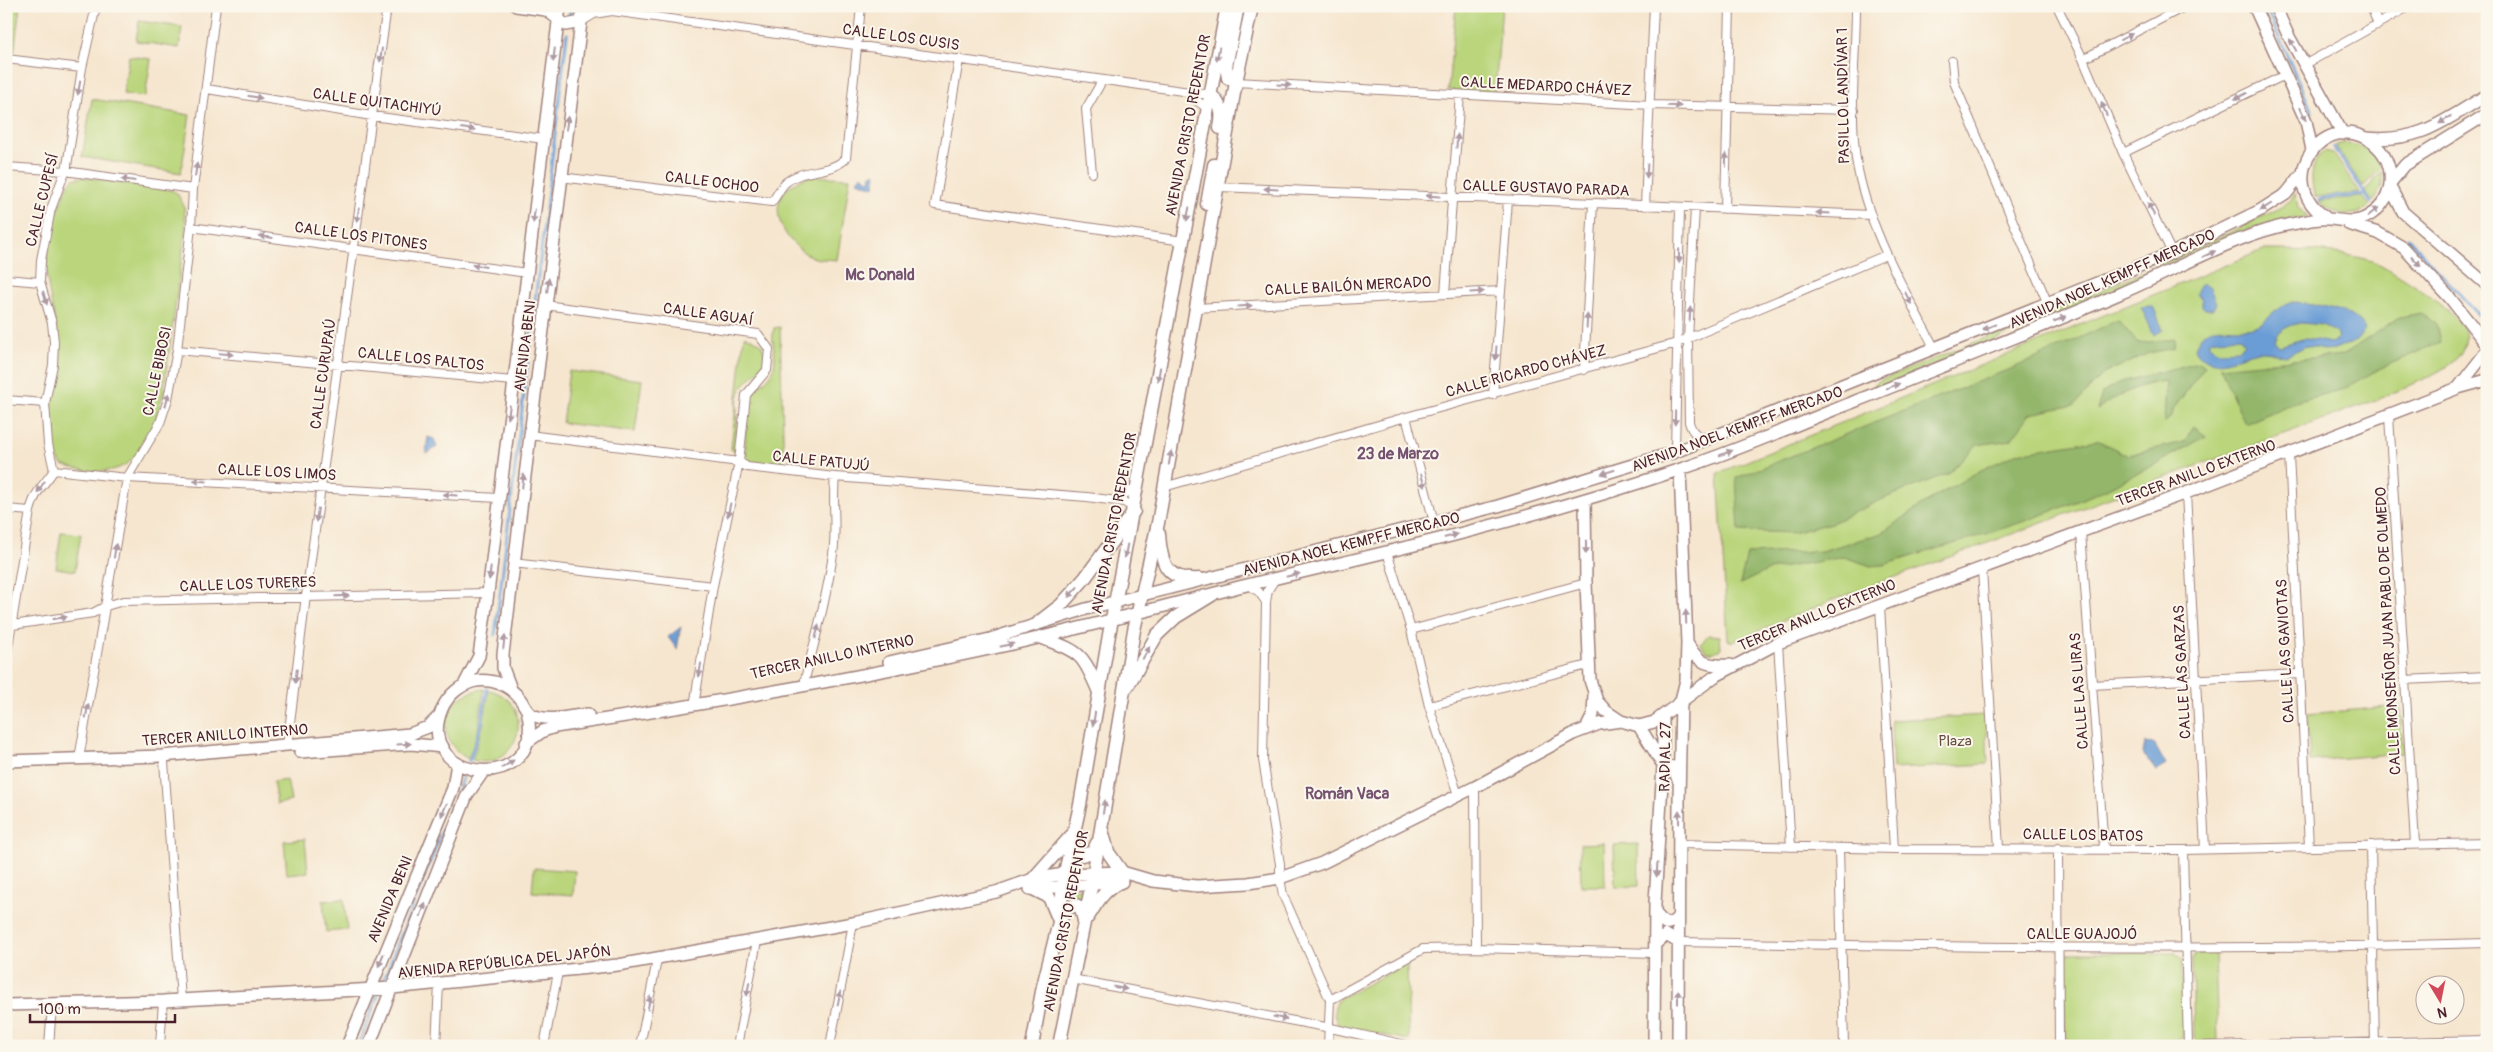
<svg xmlns="http://www.w3.org/2000/svg" width="2493" height="1052" font-family="Pangolin,sans-serif">
<style>
.green{fill:#bad57b;stroke:#827a53}
.forest{fill:#93b66b;stroke:#6e6a4b}
.water{fill:#6a9dd5;stroke:#5a5e80;fill-rule:evenodd}
.lines{fill:none;stroke-linecap:round;stroke-linejoin:round}
.stream{stroke:#6a9dd5;stroke-width:3}
.street-casing{stroke:#a0827d;stroke-width:10}
.secondary-casing{stroke:#a0827d;stroke-width:14}
.primary-casing{stroke:#a0827d;stroke-width:15}
.street{stroke:#fff;stroke-width:8}
.secondary{stroke:#fff;stroke-width:11}
.primary{stroke:#fff;stroke-width:12}
.oneway{fill:#ae9aa0}
.labels{text-anchor:middle;stroke-width:4;stroke-linejoin:round;paint-order:stroke}
.street-label{font-size:15px;fill:#4a1f2b;stroke:#fbf7ec}
.park-label{font-size:15px;fill:#664c3f;stroke:#fbf7ec}
.neighbourhood-label{font-size:16px;font-weight:bold;fill:#745270;stroke:#fbf7ec}
</style>
<rect width="100%" height="100%" fill="#fbf7ec"/>
<filter id="ink" filterUnits="userSpaceOnUse"><feTurbulence type="fractalNoise" baseFrequency=".02" numOctaves="2"/><feDisplacementMap in="SourceGraphic" scale="10" xChannelSelector="R" yChannelSelector="G"/><feConvolveMatrix kernelMatrix="1 2 1 2 8 2 1 2 1" color-interpolation-filters="sRGB"/></filter>
<filter id="wash" filterUnits="userSpaceOnUse"><feTurbulence type="fractalNoise" baseFrequency=".0096" numOctaves="4" result="noise"/><feDisplacementMap in="SourceGraphic" scale="20" xChannelSelector="R" yChannelSelector="G"/><feGaussianBlur stdDeviation="1.12" result="paint"/><feColorMatrix in="noise" values="0 0 0 0 0 0 0 0 0 0 0 0 0 0 0 0 0 1.4 0 .05"/><feComposite in="paint" operator="in"/></filter>
<g filter="url(#wash)">
<rect width="100%" height="100%" fill="#f6e6cf"/>
<path class="green" d="M6 6H20L14 53 6 52Z
M1456 6H1502L1495 92 1448 90Z
M139 21 182 27 179 48 136 41Z
M129 56 151 59 145 97 123 94Z
M92 99 190 115 181 173 82 157Z
M2343 143C2360 144 2374 151 2381 168L2363 187 2338 149 2336 145Z
M2324 151 2333 153 2360 193 2315 197C2310 181 2310 162 2324 151Z
M2382 171V186L2373 202 2365 191Z
M809 176 850 178 837 260C829 259 817 260 810 256 788 245 767 213 785 191 791 184 801 180 809 176Z
M82 177 171 190 177 193 184 206 186 228 163 395C146 454 130 486 62 465 36 431 59 389 58 350 58 317 43 286 47 252 50 228 59 205 69 183L73 179Z
M2295 193 2298 207 2308 217 2281 220 2249 229 2103 296 1878 387 1875 386V383L1881 380C2015 326 2148 274 2278 209L2291 200Z
M2363 197 2370 206C2353 220 2334 215 2319 202L2324 200Z
M2263 250C2300 250 2337 250 2372 261 2390 267 2461 314 2465 332 2467 339 2464 348 2460 354 2451 370 2399 390 2381 398L1833 600 1732 642 1728 640 1718 473Z
M780 327 784 468 753 462C750 460 749 460 747 457 743 448 747 404 751 396 757 384 772 380 774 366 777 353 770 343 774 328Z
M744 336 754 339 761 344C774 372 751 371 741 389 731 408 743 433 734 451L731 449Z
M569 371 642 380 635 432 562 423Z
M61 532 81 534 75 571 56 568Z
M1708 635 1720 636 1721 648C1713 655 1706 653 1701 644Z
M484 689 478 731 468 759C431 738 443 694 484 689Z
M489 690C540 702 518 774 472 760L483 726Z
M2400 706 2403 753 2310 761 2307 714Z
M1986 715 1988 764 1893 769 1891 720Z
M287 780 291 801 277 804 273 782Z
M305 839 308 872 287 874 284 841Z
M1604 843 1605 886H1581L1580 844Z
M1638 844 1639 886 1615 887 1614 845Z
M534 868 575 871 573 895 532 892Z
M1071 889H1085L1084 902 1069 901Z
M344 899 347 930 326 932 323 901Z
M2073 953H2176L2182 959 2183 1038 2174 1042 2072 1043 2065 1035 2064 958 2067 954Z
M2215 953 2218 1041H2197L2194 1038 2192 958 2196 954Z
M1407 964 1409 1040 1340 1027C1333 1018 1332 1007 1340 998Z"/>
<path class="forest" d="M2421 313 2436 323 2440 342 2379 369 2344 389 2295 402 2245 424 2220 367 2343 355 2400 317Z
M2118 320 2138 343 2175 339 2174 348 2149 353 2103 374 2075 405 2030 414 2011 440 1977 445 1949 473 1883 499 1832 523 1792 533 1739 531 1736 478 2030 361Z
M2198 362 2205 366 2174 408 2170 418 2164 423 2166 381C2139 384 2119 394 2097 410L2102 393 2121 382Z
M2194 427 2206 436C2173 455 2140 473 2106 489 2034 522 1958 542 1883 565L1871 566 1844 557 1769 570 1740 584 1747 554 1822 551 1882 533 1926 502 1981 470 2018 453 2097 440 2127 455 2184 442Z"/>
<path class="water" d="M874 173 876 174 874 187 857 181 861 175 870 181 871 174Z
M2203 284 2210 288 2216 303 2213 309H2205L2202 306V299L2196 294 2199 286Z
M2291 302C2309 302 2359 310 2365 330L2357 340 2337 349 2323 350 2306 346 2286 356C2278 355 2270 351 2263 351 2242 350 2220 374 2198 354L2195 347C2210 311 2238 339 2263 322 2273 315 2278 306 2291 302ZM2301 323 2322 325 2337 333 2338 339 2331 343 2306 338 2279 346 2275 343C2276 330 2290 325 2301 323ZM2237 336 2242 339 2244 343 2238 350 2219 351 2210 346V341C2218 337 2228 340 2237 336Z
M2153 306 2163 330 2154 335 2141 307Z
M428 437 434 439 437 447 428 453H426Z
M283 579H295L297 582 294 586H285L280 582Z
M681 627 677 649 668 637Z
M2145 743 2154 744 2166 765 2156 771 2143 753Z"/>
<g class="lines">
<path class="stream" d="M2265 6 2312 112
M569 17 571 6
M2334 147 2371 203
M2319 200 2325 198 2364 195
M2408 238 2486 323
M495 635 567 34
M469 761 481 726 487 689
M458 791 463 777
M381 987 452 806
M358 1046 379 992"/>
</g>
</g>
<g filter="url(#ink)">
<g class="lines">
<defs>
<path id="street" d="M1856 6C1856 55 1849 111 1856 159 1867 227 1904 289 1935 349
M2057 6 2083 59 2123 153 2172 253
M2371 6 2378 25
M581 22 594 14 612 11 1211 95
M6 59 82 68
M959 59 935 205 1183 241
M2083 59 2186 6
M1952 61 1954 82 2048 304
M2304 65 2410 6
M1236 82 1651 105 1854 110
M207 89 372 116 544 139
M1187 93 1208 109
M2123 153 2285 75
M6 167 65 171 193 189
M1092 173 1086 109 1102 81
M560 177 772 202C776 197 780 188 785 183 803 167 830 175 846 158L861 6
M1219 187 1871 215
M1645 206 1654 6
M1695 208 1688 339 1689 422C1692 433 1697 436 1708 440
M1725 209 1730 6
M191 227 527 273
M6 279 40 282
M1445 294 1460 95
M545 305 758 334 769 349 767 370 746 395 739 462 713 586 695 700
M1196 308 1501 291
M177 350 513 381
M1584 370 1593 203
M1493 395 1508 200
M6 400 45 403
M2389 416 2415 844
M1406 417 1434 522
M529 435 739 462 747 467 835 477 1087 497 1124 502 1134 508
M1675 452 1680 207
M2289 455 2309 846
M54 470 127 478 499 498
M1164 487 1406 417 1677 343 1886 255
M2186 493 2205 849
M1114 500 1137 487
M6 509 30 511
M2081 532 2104 849
M1387 552 1411 630 1429 706 1458 795
M513 563 713 586
M1982 569 1999 848
M1275 579 1268 590 1266 602 1263 760 1280 864V878L1283 895 1330 1000 1328 1046
M1249 585 1259 592 1266 602
M1880 606 1894 849
M6 626 93 613 106 606 123 601 488 593
M1411 630 1586 583
M1778 643 1791 847
M6 659 30 511C36 489 43 487 54 470L48 444 45 403 53 365 54 342 52 323 40 282 41 260 51 209 67 166 82 68 96 6
M805 679C816 638 827 596 833 554 837 528 832 503 835 477
M2404 680 2487 676
M2092 685 2300 674
M1429 706 1588 665
M287 746 306 596 387 6
M79 759 127 478 160 423 168 399 177 350 191 227 193 189 216 6
M164 761 181 1000
M1475 787 1476 948
M1679 844 1894 849 2183 850 2487 843
M2371 845 2375 1046
M1839 848 1844 1046
M2058 848 2059 1046
M2183 850 2188 1046
M1678 942C1947 947 2217 951 2487 943
M1072 979 1331 1028 1410 1046
M1330 1000 1423 949 1476 948 1655 953
M49 1046 52 1006
M160 1046 163 1001
M436 1046 439 984
M544 1046 558 972
M640 1046 657 960
M737 1046 757 941
M830 1046 853 923
M2206 1046 2487 1040"/>
<path id="secondary" d="M516 6 546 10 566 25 581 22
M2254 6 2306 121 2312 150
M2275 6 2288 35 2343 134
M2367 138C2419 143 2445 120 2487 95
M2391 182 2405 165 2487 114
M2390 187 2403 212 2487 285
M2348 224 2378 233 2404 248 2450 298 2487 345
M2458 388 2487 351
M1585 499 1586 583 1590 680 1597 701 1606 711 1621 721
M1687 643C1699 664 1707 666 1730 665
M889 662 990 639 1086 609 1498 506 1675 452 2172 253 2261 210 2286 194 2302 174
M464 685 479 656 488 593 560 6
M511 689 503 668V654L583 6
M527 710C549 797 411 784 442 709 448 695 461 684 476 681 493 679 510 685 520 699 524 704 526 711 531 714 547 723 571 716 588 714
M1639 726 1663 765 1673 767 1678 780
M1586 729 1593 715 1594 694
M526 743 543 731 555 727C707 704 858 678 1008 645 1088 627 1167 605 1247 585 1393 551 1539 517 1681 469 1739 450 1795 425 1851 403 1941 367 2030 332 2119 294 2174 271 2239 232 2297 223 2307 221 2319 218 2329 219 2344 220 2355 225 2370 215 2396 199 2397 162 2373 143 2326 106 2269 181 2328 219
M300 752 411 744 443 747
M6 761 162 756 410 734 428 727 439 716
M1030 889 1122 882
M1655 913 1665 924 1673 922 1678 917
M1655 944 1666 935 1678 942
M6 1005 163 1001 392 988 618 965 853 923 996 892 1033 879 1064 874 1122 872 1153 881 1197 886 1248 883 1280 878 1322 863 1348 850 1475 787 1573 734 1599 724 1621 721 1639 726 1654 722 1714 677 1778 643 2186 493 2458 388 2487 380
M347 1046 453 788 457 763
M369 1046 467 795 483 772
M1654 1046 1655 903 1663 765V717
M1678 1046 1679 800 1681 700 1686 680 1687 643 1680 470"/>
<path id="primary" d="M1236 82 1228 78 1226 66 1238 6
M1211 95C1222 105 1223 114 1220 128
M1207 204 1214 165
M1159 534C1161 564 1166 581 1200 579
M1039 622 1061 605 1085 578 1134 511
M1040 637C1081 653 1081 651 1099 692
M1127 687 1157 635 1176 617 1212 595
M1102 830 1108 852 1122 872
M1071 840 1074 851 1082 855 1093 852 1097 843
M1033 879 1071 836
M1033 889 1049 897 1058 918
M1088 917C1097 902 1104 890 1120 882
M1061 919 1065 909 1076 905 1081 908 1084 921
M1032 1046 1043 986 1059 922 1064 877 1080 805 1109 635 1227 6
M1059 1046 1092 883 1134 630 1158 523 1236 82 1252 6"/>
</defs>
<use href="#street" class="street-casing"/>
<use href="#secondary" class="secondary-casing"/>
<use href="#primary" class="primary-casing"/>
<use href="#street" class="street"/>
<use href="#secondary" class="secondary"/>
<use href="#primary" class="primary"/>
</g>
<defs><path id="oneway-solid" d="M-6-.8H1V-3.2L6.5 0L1 3.2V.8H-6Z" transform="scale(1.25)"/></defs>
<g class="oneway">
<use href="#oneway-solid" transform="translate(2126 37) rotate(-27)"/>
<use href="#oneway-solid" transform="translate(2293 45) rotate(-119)"/>
<use href="#oneway-solid" transform="translate(1218 54) rotate(101)"/>
<use href="#oneway-solid" transform="translate(381 55) rotate(98)"/>
<use href="#oneway-solid" transform="translate(554 55) rotate(97)"/>
<use href="#oneway-solid" transform="translate(1284 85) rotate(3)"/>
<use href="#oneway-solid" transform="translate(79 88) rotate(100)"/>
<use href="#oneway-solid" transform="translate(2241 96) rotate(154)"/>
<use href="#oneway-solid" transform="translate(255 97) rotate(10)"/>
<use href="#oneway-solid" transform="translate(1674 106) rotate(2)"/>
<use href="#oneway-solid" transform="translate(2104 109) rotate(-113)"/>
<use href="#oneway-solid" transform="translate(2303 114) rotate(66)"/>
<use href="#oneway-solid" transform="translate(2445 120) rotate(149)"/>
<use href="#oneway-solid" transform="translate(567 123) rotate(-82)"/>
<use href="#oneway-solid" transform="translate(468 129) rotate(7)"/>
<use href="#oneway-solid" transform="translate(1457 141) rotate(-85)"/>
<use href="#oneway-solid" transform="translate(1726 160) rotate(-89)"/>
<use href="#oneway-solid" transform="translate(196 170) rotate(-82)"/>
<use href="#oneway-solid" transform="translate(1647 171) rotate(93)"/>
<use href="#oneway-solid" transform="translate(128 180) rotate(-172)"/>
<use href="#oneway-solid" transform="translate(1271 189) rotate(-177)"/>
<use href="#oneway-solid" transform="translate(1433 196) rotate(-177)"/>
<use href="#oneway-solid" transform="translate(2266 207) rotate(148)"/>
<use href="#oneway-solid" transform="translate(2151 209) rotate(-116)"/>
<use href="#oneway-solid" transform="translate(2373 212) rotate(-38)"/>
<use href="#oneway-solid" transform="translate(1823 213) rotate(-177)"/>
<use href="#oneway-solid" transform="translate(1188 214) rotate(101)"/>
<use href="#oneway-solid" transform="translate(358 215) rotate(98)"/>
<use href="#oneway-solid" transform="translate(534 216) rotate(97)"/>
<use href="#oneway-solid" transform="translate(266 237) rotate(-172)"/>
<use href="#oneway-solid" transform="translate(2209 254) rotate(-25)"/>
<use href="#oneway-solid" transform="translate(1679 256) rotate(91)"/>
<use href="#oneway-solid" transform="translate(2416 261) rotate(47)"/>
<use href="#oneway-solid" transform="translate(479 266) rotate(-172)"/>
<use href="#oneway-solid" transform="translate(548 285) rotate(-83)"/>
<use href="#oneway-solid" transform="translate(1477 292) rotate(-3)"/>
<use href="#oneway-solid" transform="translate(45 298) rotate(74)"/>
<use href="#oneway-solid" transform="translate(1908 298) rotate(63)"/>
<use href="#oneway-solid" transform="translate(1245 306) rotate(-3)"/>
<use href="#oneway-solid" transform="translate(1690 314) rotate(-87)"/>
<use href="#oneway-solid" transform="translate(2060 319) rotate(-23)"/>
<use href="#oneway-solid" transform="translate(1587 321) rotate(-87)"/>
<use href="#oneway-solid" transform="translate(1989 327) rotate(158)"/>
<use href="#oneway-solid" transform="translate(1496 353) rotate(94)"/>
<use href="#oneway-solid" transform="translate(226 354) rotate(5)"/>
<use href="#oneway-solid" transform="translate(1159 374) rotate(100)"/>
<use href="#oneway-solid" transform="translate(1893 386) rotate(-21)"/>
<use href="#oneway-solid" transform="translate(167 400) rotate(-76)"/>
<use href="#oneway-solid" transform="translate(509 412) rotate(97)"/>
<use href="#oneway-solid" transform="translate(1675 418) rotate(91)"/>
<use href="#oneway-solid" transform="translate(1726 453) rotate(-21)"/>
<use href="#oneway-solid" transform="translate(1170 458) rotate(-80)"/>
<use href="#oneway-solid" transform="translate(1608 472) rotate(163)"/>
<use href="#oneway-solid" transform="translate(200 481) rotate(-177)"/>
<use href="#oneway-solid" transform="translate(523 481) rotate(-83)"/>
<use href="#oneway-solid" transform="translate(1423 481) rotate(75)"/>
<use href="#oneway-solid" transform="translate(41 487) rotate(123)"/>
<use href="#oneway-solid" transform="translate(450 495) rotate(-177)"/>
<use href="#oneway-solid" transform="translate(729 510) rotate(102)"/>
<use href="#oneway-solid" transform="translate(317 515) rotate(98)"/>
<use href="#oneway-solid" transform="translate(1451 536) rotate(-15)"/>
<use href="#oneway-solid" transform="translate(1586 547) rotate(90)"/>
<use href="#oneway-solid" transform="translate(115 551) rotate(-81)"/>
<use href="#oneway-solid" transform="translate(1126 551) rotate(101)"/>
<use href="#oneway-solid" transform="translate(490 573) rotate(97)"/>
<use href="#oneway-solid" transform="translate(1293 575) rotate(-13)"/>
<use href="#oneway-solid" transform="translate(1073 592) rotate(133)"/>
<use href="#oneway-solid" transform="translate(342 596) rotate(-1)"/>
<use href="#oneway-solid" transform="translate(1686 617) rotate(-92)"/>
<use href="#oneway-solid" transform="translate(60 618) rotate(-9)"/>
<use href="#oneway-solid" transform="translate(817 632) rotate(-76)"/>
<use href="#oneway-solid" transform="translate(504 642) rotate(-84)"/>
<use href="#oneway-solid" transform="translate(1007 645) rotate(-13)"/>
<use href="#oneway-solid" transform="translate(1146 653) rotate(-60)"/>
<use href="#oneway-solid" transform="translate(700 670) rotate(99)"/>
<use href="#oneway-solid" transform="translate(296 676) rotate(97)"/>
<use href="#oneway-solid" transform="translate(87 711) rotate(-80)"/>
<use href="#oneway-solid" transform="translate(1094 719) rotate(99)"/>
<use href="#oneway-solid" transform="translate(404 744) rotate(-4)"/>
<use href="#oneway-solid" transform="translate(508 764) rotate(-33)"/>
<use href="#oneway-solid" transform="translate(1104 807) rotate(-81)"/>
<use href="#oneway-solid" transform="translate(444 810) rotate(113)"/>
<use href="#oneway-solid" transform="translate(1679 817) rotate(-90)"/>
<use href="#oneway-solid" transform="translate(1657 870) rotate(93)"/>
<use href="#oneway-solid" transform="translate(423 910) rotate(-69)"/>
<use href="#oneway-solid" transform="translate(381 960) rotate(112)"/>
<use href="#oneway-solid" transform="translate(1120 988) rotate(11)"/>
<use href="#oneway-solid" transform="translate(748 989) rotate(101)"/>
<use href="#oneway-solid" transform="translate(1678 997) rotate(-90)"/>
<use href="#oneway-solid" transform="translate(839 998) rotate(-79)"/>
<use href="#oneway-solid" transform="translate(649 1003) rotate(-79)"/>
<use href="#oneway-solid" transform="translate(1280 1018) rotate(11)"/>
</g>
</g>
<g class="labels">
<g class="street-label">
<text transform="translate(901 37) rotate(8)" y="5">CALLE LOS CUSIS</text>
<text transform="translate(1546 86) rotate(3)" y="5">CALLE MEDARDO CHÁVEZ</text>
<text transform="translate(1843 96) rotate(-91)" y="5">PASILLO LANDÍVAR 1</text>
<text transform="translate(377 102) rotate(8)" y="5">CALLE QUITACHIYÚ</text>
<text transform="translate(1188 125) rotate(-79)" y="5">AVENIDA CRISTO REDENTOR</text>
<text transform="translate(712 182) rotate(7)" y="5">CALLE OCHOO</text>
<text transform="translate(1546 188) rotate(2)" y="5">CALLE GUSTAVO PARADA</text>
<text transform="translate(42 200) rotate(-76)" y="5">CALLE CUPESÍ</text>
<text transform="translate(361 236) rotate(8)" y="5">CALLE LOS PITONES</text>
<text transform="translate(2112 279) rotate(-24)" y="5">AVENIDA NOEL KEMPFF MERCADO</text>
<text transform="translate(1348 286) rotate(-3)" y="5">CALLE BAILÓN MERCADO</text>
<text transform="translate(708 314) rotate(8)" y="5">CALLE AGUAÍ</text>
<text transform="translate(525 346) rotate(-83)" y="5">AVENIDA BENI</text>
<text transform="translate(421 359) rotate(6)" y="5">CALLE LOS PALTOS</text>
<text transform="translate(157 371) rotate(-78)" y="5">CALLE BIBOSI</text>
<text transform="translate(1526 371) rotate(-15)" y="5">CALLE RICARDO CHÁVEZ</text>
<text transform="translate(323 374) rotate(-82)" y="5">CALLE CURUPAÚ</text>
<text transform="translate(1737 429) rotate(-20)" y="5">AVENIDA NOEL KEMPFF MERCADO</text>
<text transform="translate(821 461) rotate(6)" y="5">CALLE PATUJÚ</text>
<text transform="translate(277 472) rotate(3)" y="5">CALLE LOS LIMOS</text>
<text transform="translate(2196 473) rotate(-20)" y="5">TERCER ANILLO EXTERNO</text>
<text transform="translate(1114 523) rotate(-79)" y="5">AVENIDA CRISTO REDENTOR</text>
<text transform="translate(1351 544) rotate(-14)" y="5">AVENIDA NOEL KEMPFF MERCADO</text>
<text transform="translate(248 584) rotate(-2)" y="5">CALLE LOS TURERES</text>
<text transform="translate(1817 615) rotate(-22)" y="5">TERCER ANILLO EXTERNO</text>
<text transform="translate(2388 631) rotate(-93)" y="5">CALLE MONSEÑOR JUAN PABLO DE OLMEDO</text>
<text transform="translate(2285 651) rotate(-93)" y="5">CALLE LAS GAVIOTAS</text>
<text transform="translate(832 657) rotate(-12)" y="5">TERCER ANILLO INTERNO</text>
<text transform="translate(2182 672) rotate(-93)" y="5">CALLE LAS GARZAS</text>
<text transform="translate(2079 691) rotate(-94)" y="5">CALLE LAS LIRAS</text>
<text transform="translate(225 735) rotate(-4)" y="5">TERCER ANILLO INTERNO</text>
<text transform="translate(1665 757) rotate(-89)" y="5">RADIAL 27</text>
<text transform="translate(2083 835) rotate(1)" y="5">CALLE LOS BATOS</text>
<text transform="translate(390 899) rotate(-67)" y="5">AVENIDA BENI</text>
<text transform="translate(1066 921) rotate(-79)" y="5">AVENIDA CRISTO REDENTOR</text>
<text x="2082" y="939">CALLE GUAJOJÓ</text>
<text transform="translate(504 962) rotate(-6)" y="5">AVENIDA REPÚBLICA DEL JAPÓN</text>
</g>
<g class="park-label">
<text x="1955" y="746">Plaza</text>
</g>
<g class="neighbourhood-label">
<text x="880" y="280">Mc Donald</text>
<text x="1398" y="459">23 de Marzo</text>
<text x="1347" y="799">Román Vaca</text>
</g>
</g>
<rect width="2493" height="1052" fill="none" stroke="#fbf7ec" stroke-width="25"/>
<g transform="translate(2440 1000) rotate(170)"><circle r="24" fill="#fbf7ec" stroke="#b4a19f"/>
<path d="M0-4L9 19L0 12L-9 19Z" fill="#d1495b"/>
<text y="-8" font-size="14" font-weight="bold" text-anchor="middle" fill="#4a1f2b">N</text>
</g>
<path d="M30 1014v8h145v-8" fill="none" stroke="#4a1f2b" stroke-width="2.5"/>
<text x="38" y="1014" font-size="15" fill="#4a1f2b" stroke="#fbf7ec" stroke-width="4" paint-order="stroke">100 m</text>
</svg>
